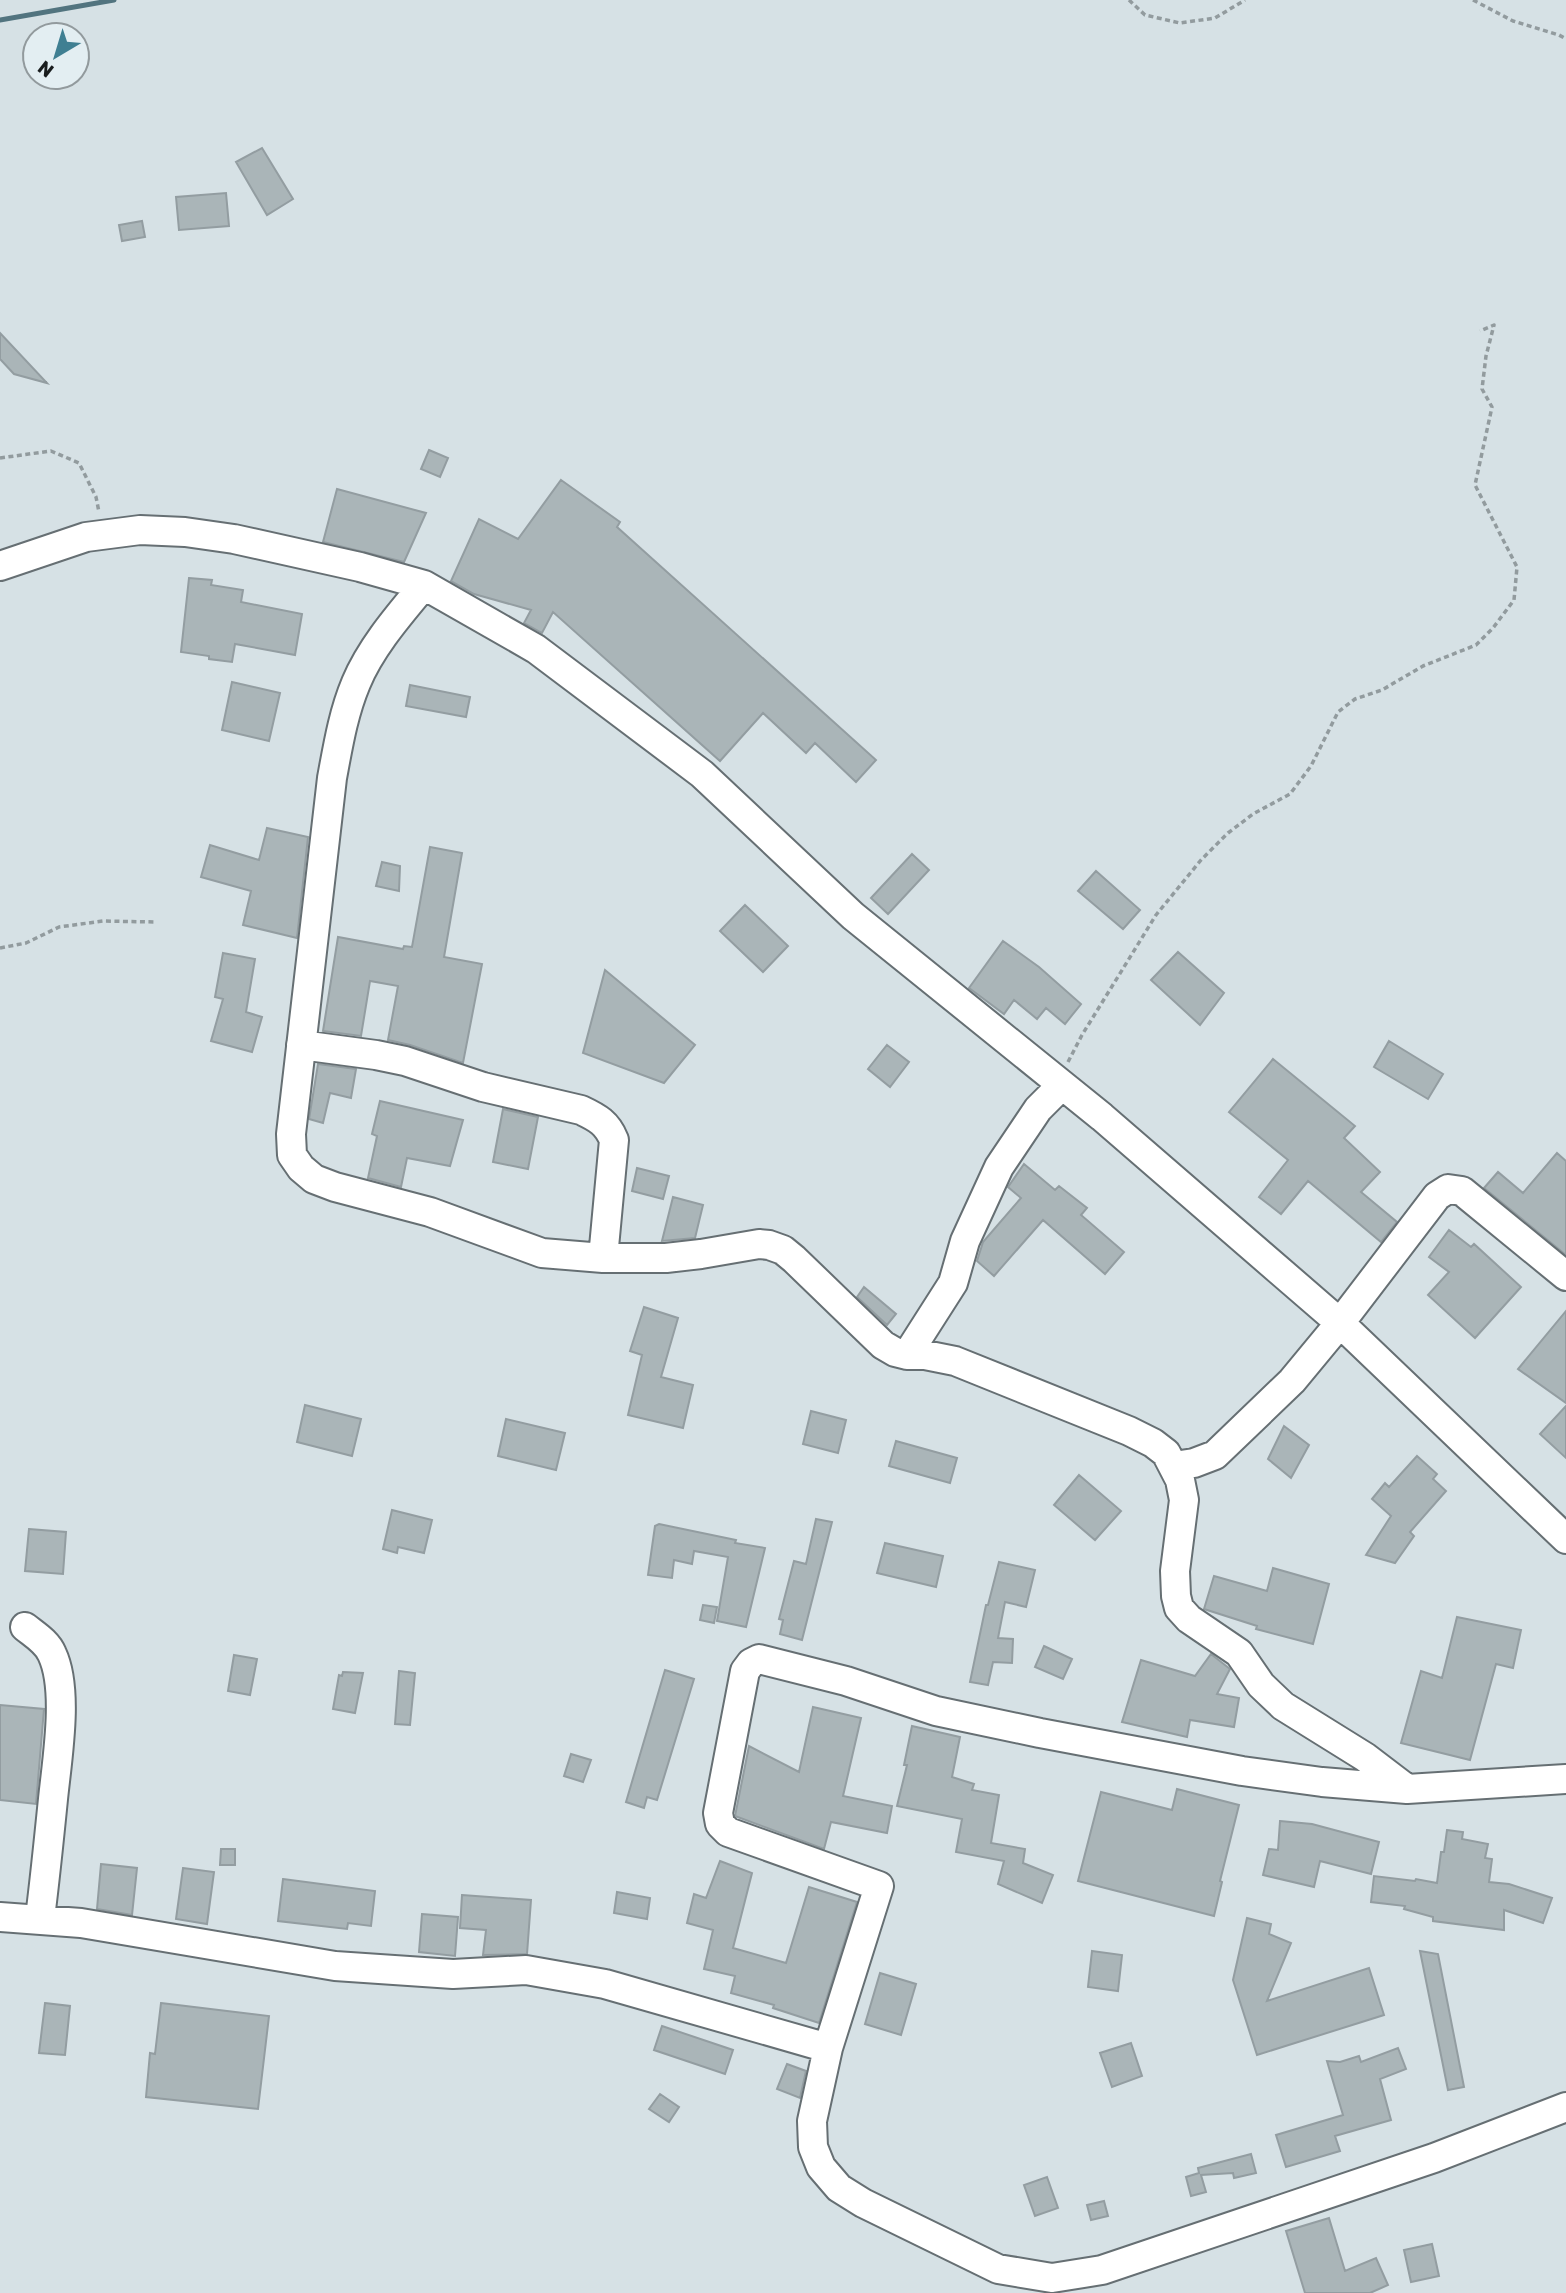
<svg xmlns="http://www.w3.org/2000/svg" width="1566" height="2293" font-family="Rubik,sans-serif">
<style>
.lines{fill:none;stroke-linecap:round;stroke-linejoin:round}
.stream{stroke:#52747f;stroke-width:5}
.building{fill:#aab5b8;stroke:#939da1;stroke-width:2}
.minor-casing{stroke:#666f73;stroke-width:32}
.path{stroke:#929b9e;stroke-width:3.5;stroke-dasharray:5 3.5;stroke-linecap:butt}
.minor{stroke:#fff;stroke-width:28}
</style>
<rect width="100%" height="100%" fill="#d6e1e5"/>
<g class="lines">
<path class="stream" d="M0 20 114 0"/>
</g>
<path class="building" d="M262 148 293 199 267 215 236 162Z
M226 193 229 226 179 230 176 197Z
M142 221 145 237 122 241 119 225Z
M0 333 47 383 14 374 0 359Z
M429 450 448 458 440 477 421 469Z
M561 480 620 522 617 527 876 760 856 782 815 743 806 753 763 713 720 761 553 612 542 633 524 623 531 610 474 594 451 581 479 519 518 539Z
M337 489 426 513 404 562 323 542Z
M189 578 212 580 211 585 243 590 241 602 302 614 295 655 235 644 232 662 209 659V656L181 652Z
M232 682 280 693 269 741 222 730Z
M410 685 470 697 466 717 406 706Z
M267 828 308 837 297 938 243 925 251 891 201 877 210 845 259 860Z
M430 847 462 853 444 957 482 964 463 1063 410 1045 388 1040 398 986 370 981 361 1036 323 1031 338 937 403 949 404 946 412 947Z
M912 854 929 870 888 914 871 898Z
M382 862 400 866 399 891 376 886Z
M1096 871 1140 910 1123 929 1078 891Z
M745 905 788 946 763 972 720 931Z
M1003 941 1039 967 1081 1004 1065 1024 1046 1008 1037 1019 1014 1000 1004 1014 969 988Z
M1178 952 1224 993 1200 1025 1151 980Z
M223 953 255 959 246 1012 262 1017 252 1052 211 1041 223 999 215 997Z
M605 970 695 1045 664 1083 583 1053Z
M1389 1041 1443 1074 1428 1099 1374 1067Z
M887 1045 909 1062 890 1087 868 1069Z
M1273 1059 1355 1126 1344 1138 1380 1172 1361 1192 1397 1222 1381 1242 1308 1181 1281 1214 1259 1197 1288 1160 1229 1112Z
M318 1064 356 1069 351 1098 330 1093 323 1123 309 1119Z
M380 1101 463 1120 450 1166 407 1158 401 1187 368 1178 377 1136 372 1134Z
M503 1109 538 1117 528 1169 493 1162Z
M1557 1153 1566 1161V1255L1484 1188 1498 1172 1523 1193Z
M1024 1164 1055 1190 1059 1186 1087 1208 1081 1215 1124 1252 1105 1274 1043 1220 994 1276 977 1261 983 1242 1021 1198 1008 1187Z
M637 1168 669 1176 663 1199 632 1191Z
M673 1197 703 1205 695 1238 662 1241Z
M1449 1230 1471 1247 1474 1244 1521 1287 1475 1338 1428 1295 1449 1272 1429 1257Z
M864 1287 896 1314 887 1325 857 1297Z
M644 1307 678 1318 661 1377 693 1385 683 1428 628 1415 642 1355 630 1351Z
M1566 1311V1403L1518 1369Z
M305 1405 361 1419 352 1456 297 1442Z
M1566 1406V1458L1540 1434Z
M811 1411 846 1420 838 1453 803 1444Z
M506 1419 565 1433 556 1470 498 1456Z
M1284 1426 1309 1445 1291 1478 1268 1459Z
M896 1441 957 1458 950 1483 889 1466Z
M1417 1456 1437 1474 1433 1479 1446 1491 1410 1532 1414 1536 1395 1563 1366 1555 1391 1516 1372 1499 1385 1483 1389 1487Z
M1079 1475 1121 1511 1095 1540 1054 1505Z
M392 1510 432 1520 424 1553 398 1547 397 1553 383 1549Z
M816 1519 832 1522 802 1640 780 1634 783 1620 779 1619 794 1561 806 1564Z
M659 1524 736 1540 735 1543 765 1548 746 1627 717 1621 728 1557 694 1551 692 1564 674 1560 672 1578 648 1575 655 1526Z
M29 1529 66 1532 63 1574 25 1571Z
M885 1543 943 1556 936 1587 877 1573Z
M999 1562 1035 1570 1026 1607 1005 1602 998 1638 1013 1639 1012 1663 993 1662 988 1685 970 1682 986 1605H988Z
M1273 1568 1329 1584 1313 1644 1256 1629 1257 1626 1204 1609 1214 1576 1267 1591Z
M703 1605 717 1607 714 1623 700 1620Z
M1457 1617 1521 1630 1513 1668 1496 1664 1470 1760 1401 1743 1421 1671 1442 1678Z
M1044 1646 1072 1659 1063 1679 1035 1667Z
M1211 1654 1230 1669 1217 1694 1239 1698 1234 1727 1190 1720 1187 1737 1122 1722 1141 1660 1195 1676Z
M234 1655 257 1659 250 1695 228 1691Z
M665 1670 694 1679 657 1800 647 1797 644 1808 626 1802Z
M399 1671 415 1673 410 1725 395 1724Z
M343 1672 363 1673 355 1713 333 1709 339 1675 342 1676Z
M0 1705 44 1709 36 1804 0 1800Z
M813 1707 861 1718 843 1796 892 1806 887 1833 831 1822 824 1849 735 1816 749 1746 799 1772Z
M912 1726 960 1737 952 1777 974 1784 972 1790 999 1795 991 1843 1025 1849 1023 1863 1053 1875 1042 1903 998 1884 1004 1861 956 1852 962 1819 897 1806 907 1765H904Z
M571 1754 591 1760 583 1782 564 1776Z
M1177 1789 1239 1805 1220 1881 1222 1882 1214 1916 1078 1881 1101 1792 1172 1810Z
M1280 1821 1312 1824 1379 1842 1371 1874 1320 1861 1314 1887 1263 1875 1269 1849 1278 1850Z
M1447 1830 1463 1832 1462 1839 1488 1844 1485 1858 1492 1859 1489 1882 1509 1884 1552 1898 1543 1923 1504 1910V1930L1433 1921V1917L1404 1909 1405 1906 1371 1902 1374 1876 1415 1881 1416 1879 1437 1883 1441 1852H1444Z
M221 1849H235V1865H220Z
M720 1861 752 1873 733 1948 786 1963 809 1887 857 1902 819 2023 773 2008 774 2005 731 1993 735 1976 704 1969 713 1930 687 1923 694 1894 706 1898Z
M101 1864 137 1868 132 1915 97 1909Z
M183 1868 214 1872 207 1924 176 1919Z
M283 1879 375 1891 371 1926 348 1923 347 1929 278 1921Z
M617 1892 650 1898 647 1919 614 1913Z
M462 1895 531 1900 527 1954 483 1955 486 1930 460 1928Z
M422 1914 458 1917 455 1956 419 1952Z
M1247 1918 1271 1924 1269 1934 1291 1943 1267 2001 1369 1968 1384 2015 1257 2055 1233 1980Z
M1092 1951 1122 1955 1118 1991 1088 1987Z
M1420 1951 1438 1954 1464 2087 1448 2090Z
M880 1973 916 1984 901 2035 865 2024Z
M45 2003 70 2006 65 2055 39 2053Z
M161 2003 269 2016 258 2109 146 2097 150 2053 155 2054Z
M662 2026 733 2050 725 2074 654 2050Z
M1131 2043 1142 2076 1112 2087 1100 2053Z
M1398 2048 1406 2069 1380 2079 1391 2120 1335 2136 1340 2151 1286 2167 1276 2135 1343 2115 1327 2061 1340 2062 1359 2056 1361 2062Z
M787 2064 806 2071 800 2098 777 2089Z
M660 2094 679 2107 669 2122 649 2109Z
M1251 2154 1256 2173 1234 2178 1233 2173 1201 2175 1206 2192 1191 2196 1186 2177 1199 2173 1198 2168Z
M1047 2177 1058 2208 1035 2216 1024 2185Z
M1104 2201 1108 2216 1091 2220 1087 2205Z
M1329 2218 1345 2271 1376 2258 1388 2285 1370 2293H1305L1286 2231Z
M1432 2244 1439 2276 1411 2282 1404 2250Z"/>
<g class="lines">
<defs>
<path id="minor" d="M0 566 86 537 140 530 185 532 234 539 360 567 424 585 536 649 702 774 853 916 1102 1117 1340 1323 1566 1539
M424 585C399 615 371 647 356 683 343 714 338 746 332 778L291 1134 292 1155 301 1168 314 1179 335 1187 430 1212 542 1253 603 1258H666L701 1254 759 1244 769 1245 783 1250 794 1259 883 1345 895 1352 907 1355H925L955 1361 1129 1431 1153 1443 1166 1453 1180 1480 1184 1500 1175 1571 1176 1596 1179 1608 1189 1619 1239 1653 1261 1685 1283 1706 1365 1757 1407 1789
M301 1045 376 1055 405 1061 483 1087 581 1110C598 1118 607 1123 614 1140L603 1258
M907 1355 953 1283 965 1241 999 1167 1038 1109 1062 1085
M1174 1466 1194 1463 1215 1455 1292 1381 1340 1323 1437 1196 1448 1189 1462 1191 1566 1276
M25 1627C35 1635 47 1642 52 1654 69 1690 57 1759 53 1799 49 1839 45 1878 40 1918
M1566 1779 1407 1789 1322 1782 1242 1771 1040 1733 936 1711 846 1681 759 1659 751 1663 745 1671 718 1813 720 1824 728 1832 879 1886 828 2048 812 2121 813 2147 821 2167 839 2188 863 2203 998 2269 1052 2278 1102 2270 1434 2158 1566 2107
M0 1917 81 1923 335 1966 453 1974 526 1970 605 1984 828 2048"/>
</defs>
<use href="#minor" class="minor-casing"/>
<path class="path" d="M1129 0 1145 15 1180 23 1215 18 1245 0
M1473 0 1513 21 1559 35 1566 39
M0 458 51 451 79 463 96 497 99 512
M0 948 26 943 59 927 103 921 156 922
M1068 1062 1082 1035 1156 915 1201 860 1228 833 1253 814 1290 794 1311 766 1338 712 1355 699 1382 690 1423 666 1476 645 1493 628 1514 600 1517 567 1475 485 1492 407 1482 389 1486 356 1494 325 1480 331"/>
<use href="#minor" class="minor"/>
</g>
<g transform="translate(56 56) rotate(218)"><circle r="33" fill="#e3eef2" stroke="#929a9d" stroke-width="2"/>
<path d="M0-5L12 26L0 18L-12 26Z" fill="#3f7f92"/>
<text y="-10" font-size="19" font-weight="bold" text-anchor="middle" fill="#191d1e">N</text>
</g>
</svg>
